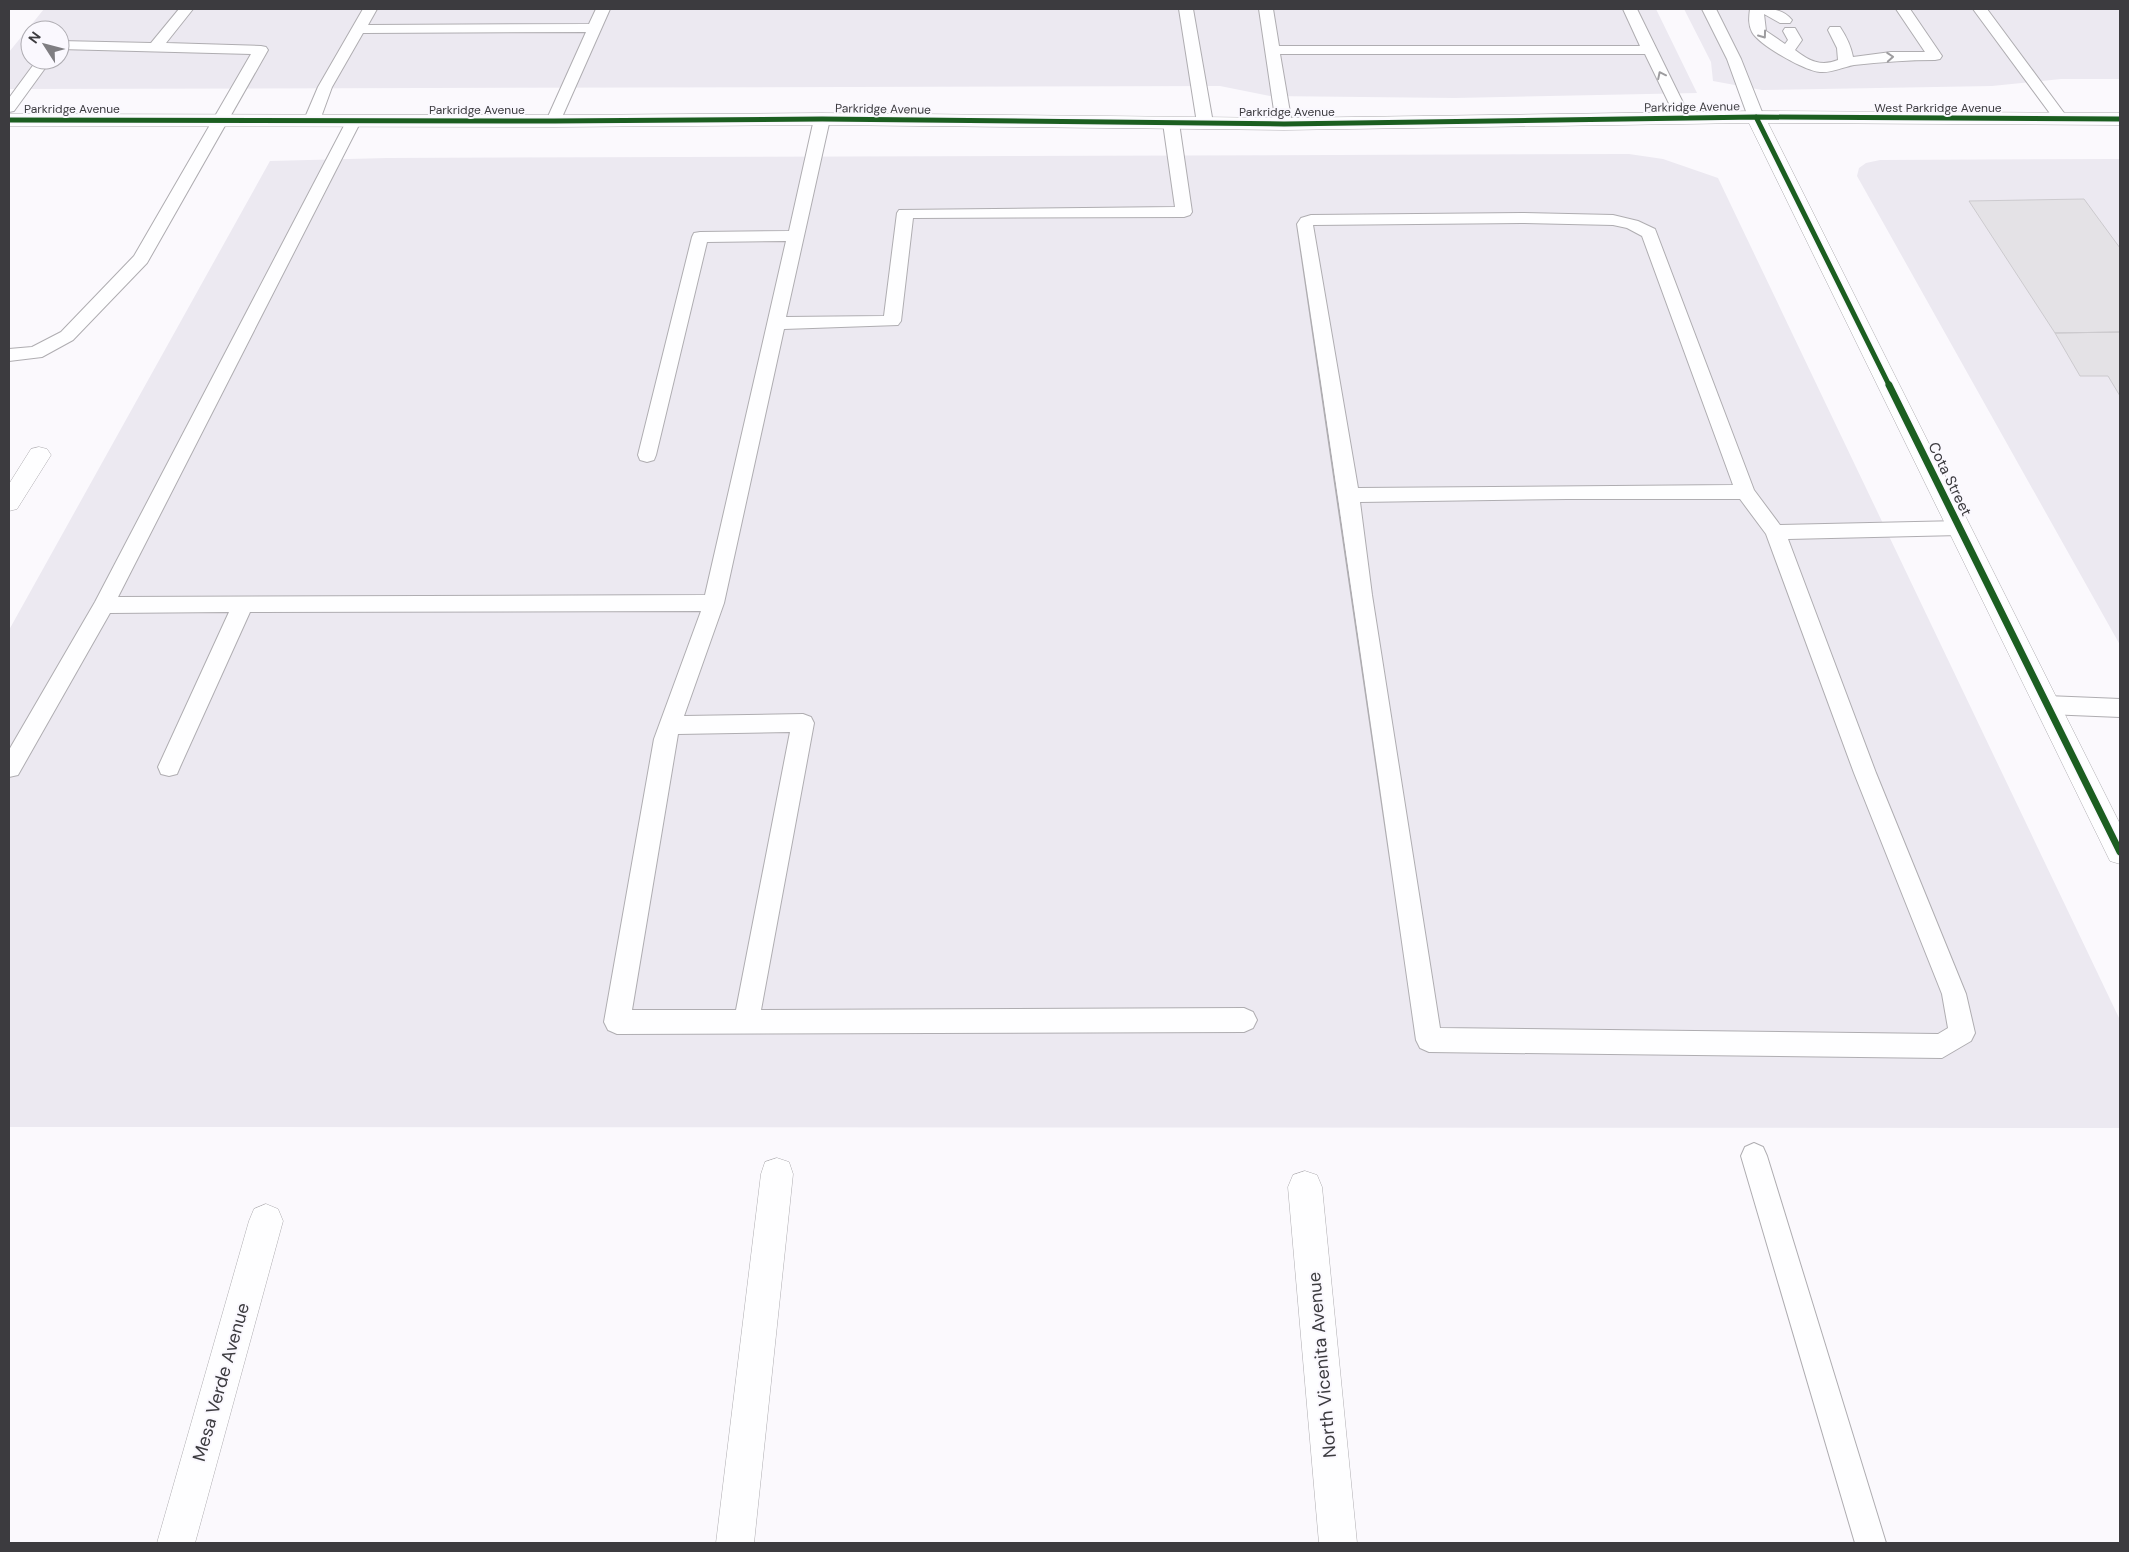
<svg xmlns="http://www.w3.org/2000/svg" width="2129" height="1552" font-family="'DM Sans',sans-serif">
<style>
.built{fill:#ece9f1;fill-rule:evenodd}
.building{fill:#e4e2e6;stroke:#cccace}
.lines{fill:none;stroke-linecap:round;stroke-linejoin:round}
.service-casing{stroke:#afadb1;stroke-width:2}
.minor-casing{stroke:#afadb1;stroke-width:1}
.tertiary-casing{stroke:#afadb1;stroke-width:1}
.service{fill:#fefeff;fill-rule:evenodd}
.minor{fill:#fefeff;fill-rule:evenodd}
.tertiary{fill:#fefeff;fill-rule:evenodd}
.cycleway-far1-casing{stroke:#faf8fe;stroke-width:8}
.cycleway-casing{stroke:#faf8fe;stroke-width:10}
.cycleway-far1{stroke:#1b5e20;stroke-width:5}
.cycleway{stroke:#1b5e20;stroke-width:7}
.oneway{stroke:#9d9c9f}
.labels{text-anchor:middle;stroke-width:4;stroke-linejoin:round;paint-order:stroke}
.far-street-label{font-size:12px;fill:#3c3b3f;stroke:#faf8fe}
.street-label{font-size:15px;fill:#3c3b3f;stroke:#faf8fe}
.near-street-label{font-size:18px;fill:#3c3b3f;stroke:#faf8fe}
</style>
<rect width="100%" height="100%" fill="#fbf9fd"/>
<path class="built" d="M44 9H1656L1697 93 1455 98 1270 96 1220 86 9 89V52ZM30 30H60V60H30Z
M1684 9H2120V79H2061L1992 86 1762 90 1713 81 1711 62Z
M1629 154 1663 159 1718 178 2120 1020V1128L9 1127V630L270 161 387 158Z
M2120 159V645L1857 176 1859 168 1866 163 1880 160Z"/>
<path class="building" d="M2084 199 2120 248V332L2055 333 1969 201Z
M2120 332V396L2108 376H2080L2055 333Z"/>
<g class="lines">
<defs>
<path id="service" d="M179 9H193L166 43 261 46 266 47 268 50 147 263 73 340 42 357 9 361V349L32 347 61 332 134 256 251 54 60 49V41L151 43Z
M363 9H377L368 25 589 24 596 9H610L559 124H549L546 121 586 32 363 33 332 87 320 120 317 123H307L304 120 318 87Z
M1179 9H1193L1213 123 1210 126H1200L1197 123Z
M1259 9H1273L1279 46H1640L1623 9H1637L1691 119 1688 122H1678L1645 54H1280L1292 124 1289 127H1279L1276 124Z
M1702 9H1716L1741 59 1764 117 1761 120H1751L1748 117 1727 59Z
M1750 9C1765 8 1782 7 1792 20L1790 23H1780L1764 14 1766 31 1785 44 1788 40 1783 31 1785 28H1795L1802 40 1795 50C1809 61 1821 67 1838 60L1837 48 1828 30 1830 27H1840C1846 36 1851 46 1853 57L1891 52H1925L1896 9H1910L1942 56 1940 59 1935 60C1908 60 1881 62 1854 65 1843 67 1832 73 1820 72 1805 71 1759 45 1752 32 1748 24 1749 17 1750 9Z
M1973 9H1987L2067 117 2070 120 2067 123H2057Z
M37 60H51L14 111 9 112V98Z
M822 114 827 116 830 119 786 317 884 316 897 213 899 210 1175 207 1163 123 1166 120H1176L1179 123 1192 212 1190 215 1184 217 913 218 901 321 898 325 784 329 724 603 684 716 803 714 811 717 814 723 761 1010 1244 1008 1253 1012 1257 1020 1253 1028 1244 1032 617 1034 608 1030 604 1022 654 739 701 611 250 612 180 767 177 774 169 776 161 774 158 767 229 612 110 613 18 775 9 777V750L95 602 348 118H358L361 121 118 597 705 595 786 241 707 242 656 455 654 460 647 462 640 460 638 455 692 237 694 233 700 232 789 231 814 119 817 116ZM790 732 736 1010H632L678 734Z
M1522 213 1613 215 1638 221 1655 229 1754 490 1780 525 1960 521 1967 523 1970 528 1967 533 1960 535 1788 539 1876 773 1966 994 1975 1033 1971 1041 1942 1058 1429 1052 1420 1048 1416 1040C1377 768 1339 496 1297 224L1301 218 1311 215ZM1522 223 1613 225 1627 228 1642 236 1733 485 1358 488 1313 225ZM1567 499H1740L1766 534 1854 773 1942 994 1948 1028 1938 1034 1440 1028 1372 595 1360 502Z
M2047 696 2120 699V717L2047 714 2039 711 2036 705 2039 699Z
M1754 1143 1763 1147 1767 1156 1886 1543H1855L1741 1156 1745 1147Z"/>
<path id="minor" d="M39 447 47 449 51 455 17 509 9 511V484L31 449Z
M777 1158 789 1162 793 1174 754 1543H716L761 1174 765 1162Z
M1305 1171 1317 1175 1322 1187 1357 1543H1319L1288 1187 1293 1175Z
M266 1204 278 1209 283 1221 195 1543H157L249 1221 254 1209Z"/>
<path id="tertiary" d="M1756 111 2120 113V125L1768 123 2120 824V864L2110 861 1749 123 1284 130 822 125 554 127 9 126V114L554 115 822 113 1284 118Z"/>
</defs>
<use href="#service" class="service-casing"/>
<use href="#minor" class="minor-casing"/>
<use href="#tertiary" class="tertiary-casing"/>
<use href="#service" class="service"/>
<use href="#minor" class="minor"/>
<use href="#tertiary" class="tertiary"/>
<defs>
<path id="cycleway-far1" d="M1756 117 1890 387
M9 120 554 121 822 119 1284 124 1756 117 2120 119"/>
<path id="cycleway" d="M1889 385 2120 852"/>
</defs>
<use href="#cycleway-far1" class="cycleway-far1-casing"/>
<use href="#cycleway" class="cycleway-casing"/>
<use href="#cycleway-far1" class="cycleway-far1"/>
<use href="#cycleway" class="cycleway"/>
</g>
<defs><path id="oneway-chevron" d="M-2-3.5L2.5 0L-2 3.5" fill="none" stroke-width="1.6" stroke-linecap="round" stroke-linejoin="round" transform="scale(1.25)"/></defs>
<g class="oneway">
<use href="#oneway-chevron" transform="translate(1763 35) rotate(54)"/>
<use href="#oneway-chevron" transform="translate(1890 57) rotate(-4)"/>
<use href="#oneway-chevron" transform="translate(1661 75) rotate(-116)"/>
</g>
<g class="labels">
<g class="far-street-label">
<text transform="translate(1692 107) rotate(-1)" y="4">Parkridge Avenue</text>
<text x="1938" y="112">West Parkridge Avenue</text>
<text x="72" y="113">Parkridge Avenue</text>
<text transform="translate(883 109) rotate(1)" y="4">Parkridge Avenue</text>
<text x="477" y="114">Parkridge Avenue</text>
<text x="1287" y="116">Parkridge Avenue</text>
</g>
<g class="street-label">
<text transform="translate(1950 479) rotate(64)" y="5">Cota Street</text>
</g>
<g class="near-street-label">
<text transform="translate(1322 1365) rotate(-95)" y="6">North Vicenita Avenue</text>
<text transform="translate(221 1382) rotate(-74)" y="6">Mesa Verde Avenue</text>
</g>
</g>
<rect width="2129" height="1552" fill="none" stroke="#3c3b3f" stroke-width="20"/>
<g transform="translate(45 45) rotate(306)"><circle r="24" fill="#faf8fe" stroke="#aeacb2"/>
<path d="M0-4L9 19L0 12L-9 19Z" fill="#7f7e82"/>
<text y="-8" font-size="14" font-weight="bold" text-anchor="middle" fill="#3c3b3f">N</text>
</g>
</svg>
